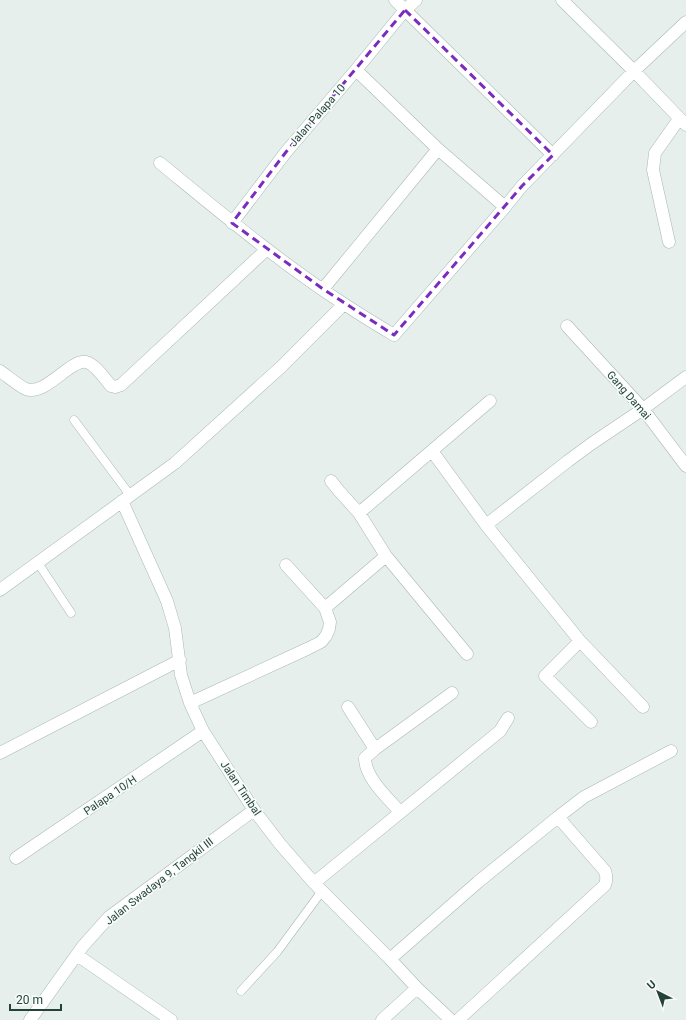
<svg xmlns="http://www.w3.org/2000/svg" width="686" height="1020" font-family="Roboto,sans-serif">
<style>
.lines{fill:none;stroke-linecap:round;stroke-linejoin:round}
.lane-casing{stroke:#a8b8b2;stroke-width:9}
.street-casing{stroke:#a8b8b2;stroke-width:13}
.secondary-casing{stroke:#a4bbb3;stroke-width:13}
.lane{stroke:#fff;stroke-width:8}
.street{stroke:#fff;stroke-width:12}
.secondary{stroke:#fff;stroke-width:12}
.marked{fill:none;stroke:#7b2cbf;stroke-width:3;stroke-dasharray:8 5;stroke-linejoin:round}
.labels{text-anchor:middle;stroke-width:3.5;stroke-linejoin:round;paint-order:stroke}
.street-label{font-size:11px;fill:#24423a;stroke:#f7fbf9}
</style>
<rect width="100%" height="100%" fill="#e6efeb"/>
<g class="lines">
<defs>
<path id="lane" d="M74 420 130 495
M38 563 71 613
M241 991 277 952 322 891"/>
<path id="street" d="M562 0 634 71 686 125
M356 70 438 149 505 207
M160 163C220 212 279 262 344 304 361 315 377 325 394 335L505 207 522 186 634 71 686 22
M232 223 286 152 356 70 405 10 553 155
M669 242 653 170 655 153 679 119
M323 289 438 149
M567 326 643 409 686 466
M0 371C6 375 20 387 26 389 46 396 70 359 86 362 95 364 105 379 111 386L115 387 121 385 267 249
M432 451 486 525 580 641 643 707
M331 481 339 491 359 513 386 556 467 654
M122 501 167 601 175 628 181 675 190 703 203 731 254 810 280 844 314 883 390 959 417 988 451 1020
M359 513 490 401
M486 525 568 461 591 444 643 409 686 377
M0 590 175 463 281 367 344 304
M325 608 386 556
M580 641 545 676 591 722
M190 703 307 649 321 642 326 636 329 629 330 622 325 608 286 565
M348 707 375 749
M0 753 180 660
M400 812C388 798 365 778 365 758L375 749 452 693
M16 858 203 731
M314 883 500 731 508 718
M77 955 171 1020
M390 959 478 882 558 817 584 797 671 751
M30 1020 83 946 109 917 254 810
M382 1020 417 988
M458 1020 605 885C607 880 607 877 605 871L558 817"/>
<path id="secondary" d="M395 0 405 10 416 0"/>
</defs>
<use href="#lane" class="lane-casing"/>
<use href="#street" class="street-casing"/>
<use href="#secondary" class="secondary-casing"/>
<use href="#lane" class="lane"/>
<use href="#street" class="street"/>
<use href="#secondary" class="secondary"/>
</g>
<path class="marked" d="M405 10 553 155 522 186 394 335 323 289 232 223 286 152Z"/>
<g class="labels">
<g class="street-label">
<text transform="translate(317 115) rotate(-49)" y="4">Jalan Palapa 10</text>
<text transform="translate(629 395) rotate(49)" y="4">Gang Damai</text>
<text transform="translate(241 788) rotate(56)" y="4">Jalan Timbal</text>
<text transform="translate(110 795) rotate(-34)" y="4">Palapa 10/H</text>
<text transform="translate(159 881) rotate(-38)" y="4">Jalan Swadaya 9, Tangkil III</text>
</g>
</g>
<g transform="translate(658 992) rotate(318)" stroke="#f7fbf9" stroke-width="3" paint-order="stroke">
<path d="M0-3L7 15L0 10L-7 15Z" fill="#24423a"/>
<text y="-6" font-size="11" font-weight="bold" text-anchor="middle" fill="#24423a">U</text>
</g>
<path d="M10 1004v6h51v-6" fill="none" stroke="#24423a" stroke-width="2"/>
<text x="16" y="1004" font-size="12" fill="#24423a" stroke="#f7fbf9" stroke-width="3" paint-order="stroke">20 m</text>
</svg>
